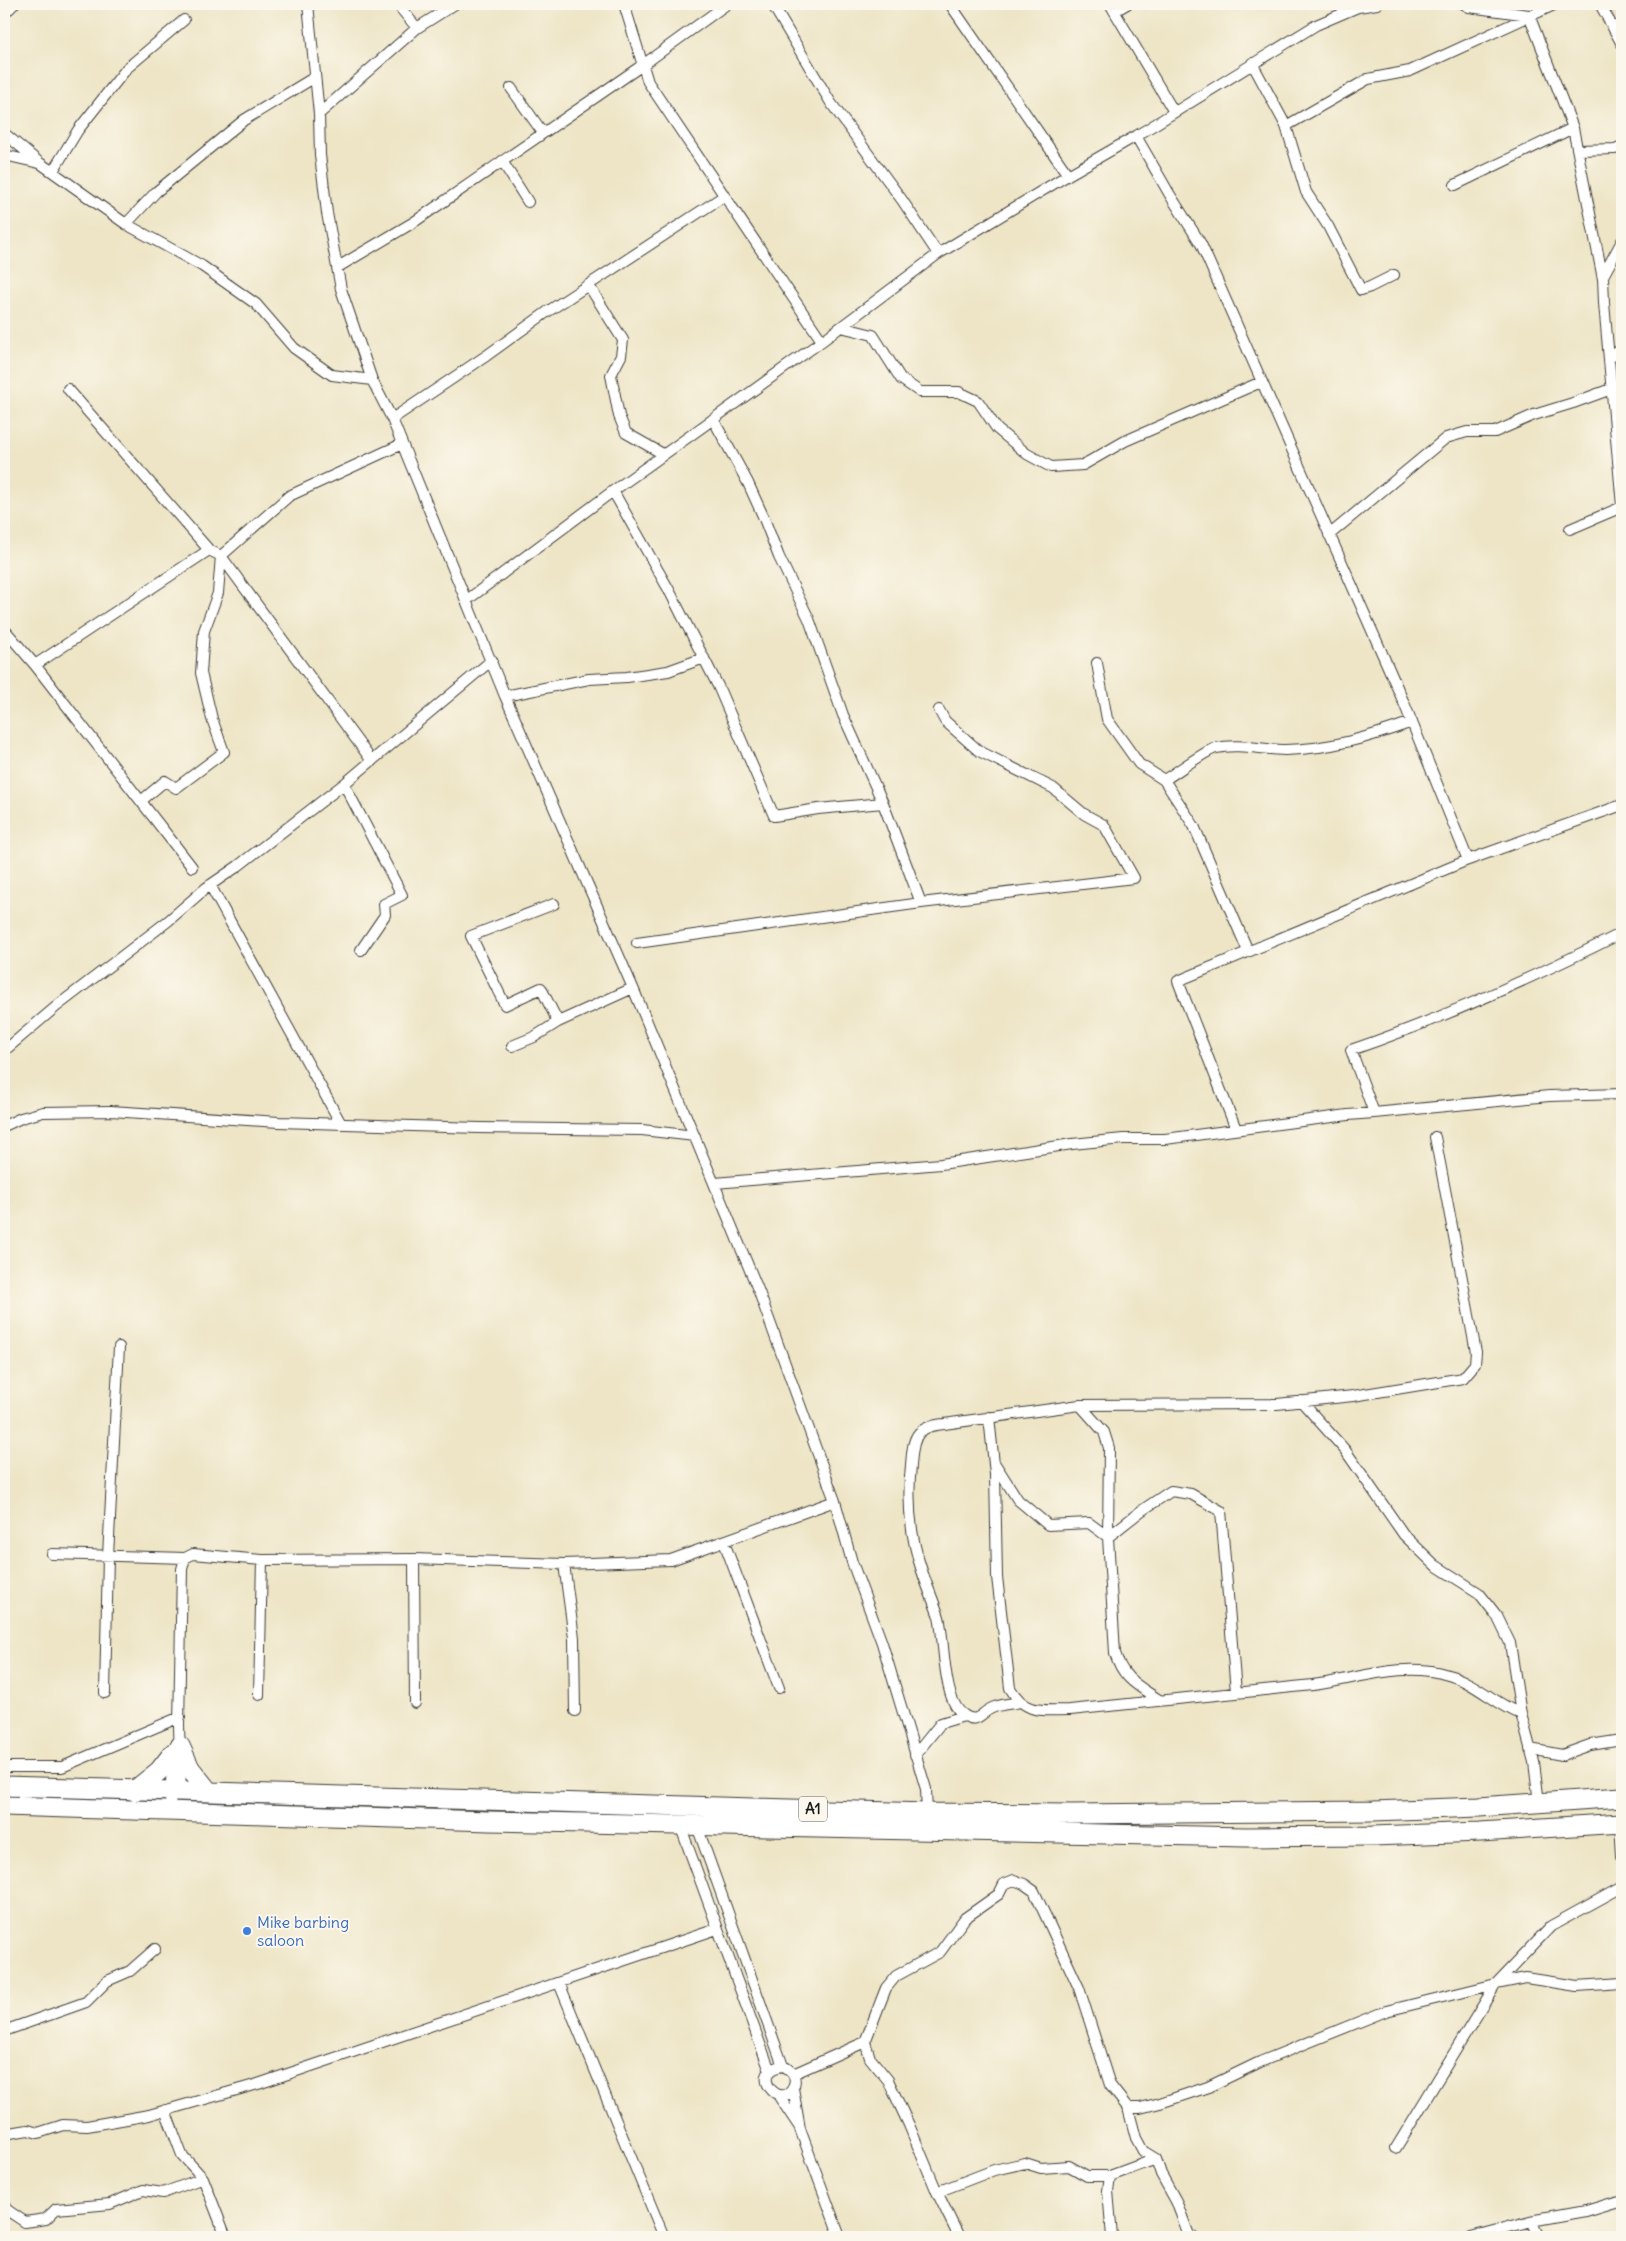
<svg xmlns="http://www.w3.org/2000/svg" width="1626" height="2241" font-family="Delius,sans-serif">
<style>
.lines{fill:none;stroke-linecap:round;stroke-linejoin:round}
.street-casing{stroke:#3c3a36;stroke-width:12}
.highway-casing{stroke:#3c3a36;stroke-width:21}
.street{stroke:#fff;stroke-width:10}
.highway{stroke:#fff;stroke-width:19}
.shop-dot{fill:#3f7fe0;stroke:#fbf7ec;stroke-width:2}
.labels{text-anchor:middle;stroke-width:4;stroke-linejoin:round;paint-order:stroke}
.shield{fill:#fbf7ec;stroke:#5f5e5a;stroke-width:1}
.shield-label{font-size:15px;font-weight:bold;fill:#1c1c1c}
.shop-label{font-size:16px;fill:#366cbe;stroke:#fbf7ec;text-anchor:start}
</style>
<rect width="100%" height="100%" fill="#fbf7ec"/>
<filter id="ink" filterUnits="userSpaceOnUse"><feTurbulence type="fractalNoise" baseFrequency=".02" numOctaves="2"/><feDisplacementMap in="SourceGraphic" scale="10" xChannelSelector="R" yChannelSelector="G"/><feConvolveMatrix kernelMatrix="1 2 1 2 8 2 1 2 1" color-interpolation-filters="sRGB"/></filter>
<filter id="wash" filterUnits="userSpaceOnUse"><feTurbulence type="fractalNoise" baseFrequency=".0096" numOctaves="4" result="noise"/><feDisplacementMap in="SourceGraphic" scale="20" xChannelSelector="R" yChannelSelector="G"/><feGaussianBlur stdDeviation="1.12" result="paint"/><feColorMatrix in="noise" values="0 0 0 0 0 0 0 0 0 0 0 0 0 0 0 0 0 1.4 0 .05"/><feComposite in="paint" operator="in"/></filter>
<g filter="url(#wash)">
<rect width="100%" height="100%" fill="#eee5c6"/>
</g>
<g filter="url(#ink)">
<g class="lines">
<defs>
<path id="street" d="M6 4 9 9 14 4
M308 4 319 114 320 155 327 213 341 289 372 380 392 419 505 696 633 988 759 1292 835 1501 852 1562 882 1643 926 1789 927 1813
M397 4 417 28
M624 4 648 82 822 341
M772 4 831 103 902 200 938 254
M950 4 1068 175
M1110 4 1174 112
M1600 4 1622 44
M1115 11 1127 4
M1252 63 1286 126 1306 192 1328 226 1361 290 1370 287 1394 275
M511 88 543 133
M319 114 417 28 455 4
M1286 126 1368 79 1410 71 1556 4
M1573 128 1603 279
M4 133 40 163 126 224 202 266 256 304 294 348 332 375 372 380
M1136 136 1170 195 1201 244 1404 703 1468 860
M1578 150 1615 149 1622 146
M4 155 39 163
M502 161 528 202
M53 171 78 130 127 68 184 20
M1455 185 1573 128 1529 15 1469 7 1464 4
M126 224 156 192 244 120 315 77
M1622 241 1603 276 1604 303 1622 506
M338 267 414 222 644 64 727 4
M589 286 623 340 621 356 611 375 619 416 626 433 663 454
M841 327 873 335 901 379 920 392H959L978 401 997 429 1027 454 1051 467 1083 465 1125 441 1261 382
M1609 359 1622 348
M68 389 209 550 221 556 372 761
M392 419 486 356 547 312 724 196
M713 419 748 483 763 516 779 557 809 619 843 715 883 803
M613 491 669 590 718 686 774 816 818 809 883 803 921 903 1134 878 1104 825 1084 814 1053 788 979 751 945 721 939 710
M1570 529 1622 507
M1329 535 1446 438 1467 432H1495L1534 415 1573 403 1622 385
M467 600 613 491 822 341 938 254 1068 175 1136 136 1316 25 1358 7 1377 4
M4 629 35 665 192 867
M1097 663 1107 719 1139 764 1164 780 1194 826 1248 951
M35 665 209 550
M505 696 589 679 627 677 668 671 704 658
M1164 780C1176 773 1206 750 1216 748 1240 743 1262 750 1285 750 1330 749 1370 737 1412 722
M344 784 402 895 384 904 385 915 361 950
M141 801 165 781 176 788 224 752 212 719 201 673 204 631 218 593 221 556 289 496 402 444
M210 885 340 1122
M554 904 471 936 505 1005 541 988 558 1022
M637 943 921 903
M512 1046 534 1037 558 1022 633 988
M4 1051 57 1006 168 921 206 888 238 866 344 784 492 660
M1374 1113 1549 1096 1622 1094
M4 1126 21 1118 43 1112 111 1111 279 1122 479 1128 642 1130 695 1136
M1236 1129 1178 981 1468 860 1622 805
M715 1183 941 1164 1072 1144 1123 1139H1165L1348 1115 1374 1113 1351 1050C1445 1018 1534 977 1622 933
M1301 1401 1345 1450 1404 1535 1435 1565 1479 1593 1497 1616 1510 1643 1521 1714 1534 1762 1539 1803
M1080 1405 1104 1432 1109 1448 1108 1537 1115 1653C1123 1679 1137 1685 1159 1700
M989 1417 995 1474 997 1577 1010 1688C1026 1715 1042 1710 1070 1710 1151 1701 1232 1694 1313 1685 1358 1679 1403 1661 1448 1675 1475 1682 1495 1704 1521 1714
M995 1464 1018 1500 1048 1525 1089 1523 1108 1537
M1108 1537 1141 1511 1171 1491 1191 1494 1221 1511 1236 1692
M724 1542 779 1688
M52 1554 185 1558 193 1554 262 1560 414 1559 564 1564 671 1560 835 1501
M414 1559 415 1703
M564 1564 574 1638 575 1711
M105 1693 108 1556 119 1347
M259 1695 262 1560
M1020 1702C1011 1704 998 1704 990 1709 980 1714 977 1724 964 1715 942 1701 945 1641 939 1617 934 1602 927 1586 922 1571 910 1536 907 1502 911 1465 912 1455 912 1441 919 1433 926 1426 935 1425 944 1424L1080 1405 1277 1404 1353 1396 1463 1378 1475 1364 1476 1352 1435 1137
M1530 1749 1562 1755 1590 1745 1622 1740
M915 1755 941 1723 964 1716
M4 1767H62L180 1717
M181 1794 179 1725 182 1569 185 1558
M170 1810 172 1758
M1620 1824 1622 1857
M680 1825 770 2071
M697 1826 783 2066C792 2070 798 2078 793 2088 780 2112 747 2070 783 2066
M559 1983 664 2237
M4 2031 86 2002 107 1981 130 1971 155 1949
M865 2042 886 1988 896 1976 940 1952 965 1918 999 1894 1004 1884 1014 1880 1024 1884 1034 1891 1079 1988 1110 2085 1128 2108 1136 2138 1143 2151 1156 2159 1161 2174 1176 2201 1189 2235 1193 2237
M793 2074 865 2042 870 2058 888 2080 909 2125 937 2192 959 2237
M793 2088 800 2129 840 2237
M778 2095 798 2125
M1128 2108H1140L1160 2103 1208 2087 1260 2062 1386 2011 1496 1984 1551 1926 1622 1887
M165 2110 182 2155 203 2178 226 2237
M4 2134 28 2130 38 2133 63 2125 87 2126 149 2115 258 2084 717 1929
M1396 2148 1496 1984 1526 1978 1577 1986 1622 1983
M1110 2176 1108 2191 1112 2237
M937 2192 994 2170 1025 2163 1041 2168 1069 2166 1087 2176H1110L1156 2159
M4 2204 7 2210 25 2222 46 2219 56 2209 110 2204 143 2190 163 2193 203 2178
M1531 2221 1539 2237
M1471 2237 1531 2221 1586 2211 1622 2200"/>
<path id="highway" d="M180 1746 190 1768 209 1792
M4 1786 927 1813 1072 1814 1373 1811 1479 1807 1622 1797
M134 1791 159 1771 173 1753
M4 1806 490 1821 1246 1837 1373 1836 1480 1832 1622 1823"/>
</defs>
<use href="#street" class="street-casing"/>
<use href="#highway" class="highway-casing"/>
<use href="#street" class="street"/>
<use href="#highway" class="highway"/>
</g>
</g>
<circle class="shop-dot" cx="247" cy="1931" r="5"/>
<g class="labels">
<rect class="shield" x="799" y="1796.5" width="28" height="25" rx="4"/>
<g class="shield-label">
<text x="813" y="1814">A1</text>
</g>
<g class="shop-label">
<text x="257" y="1928">Mike barbing<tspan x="257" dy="18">saloon</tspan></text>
</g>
</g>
<rect width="1626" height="2241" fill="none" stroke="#fbf7ec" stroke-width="20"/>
</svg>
